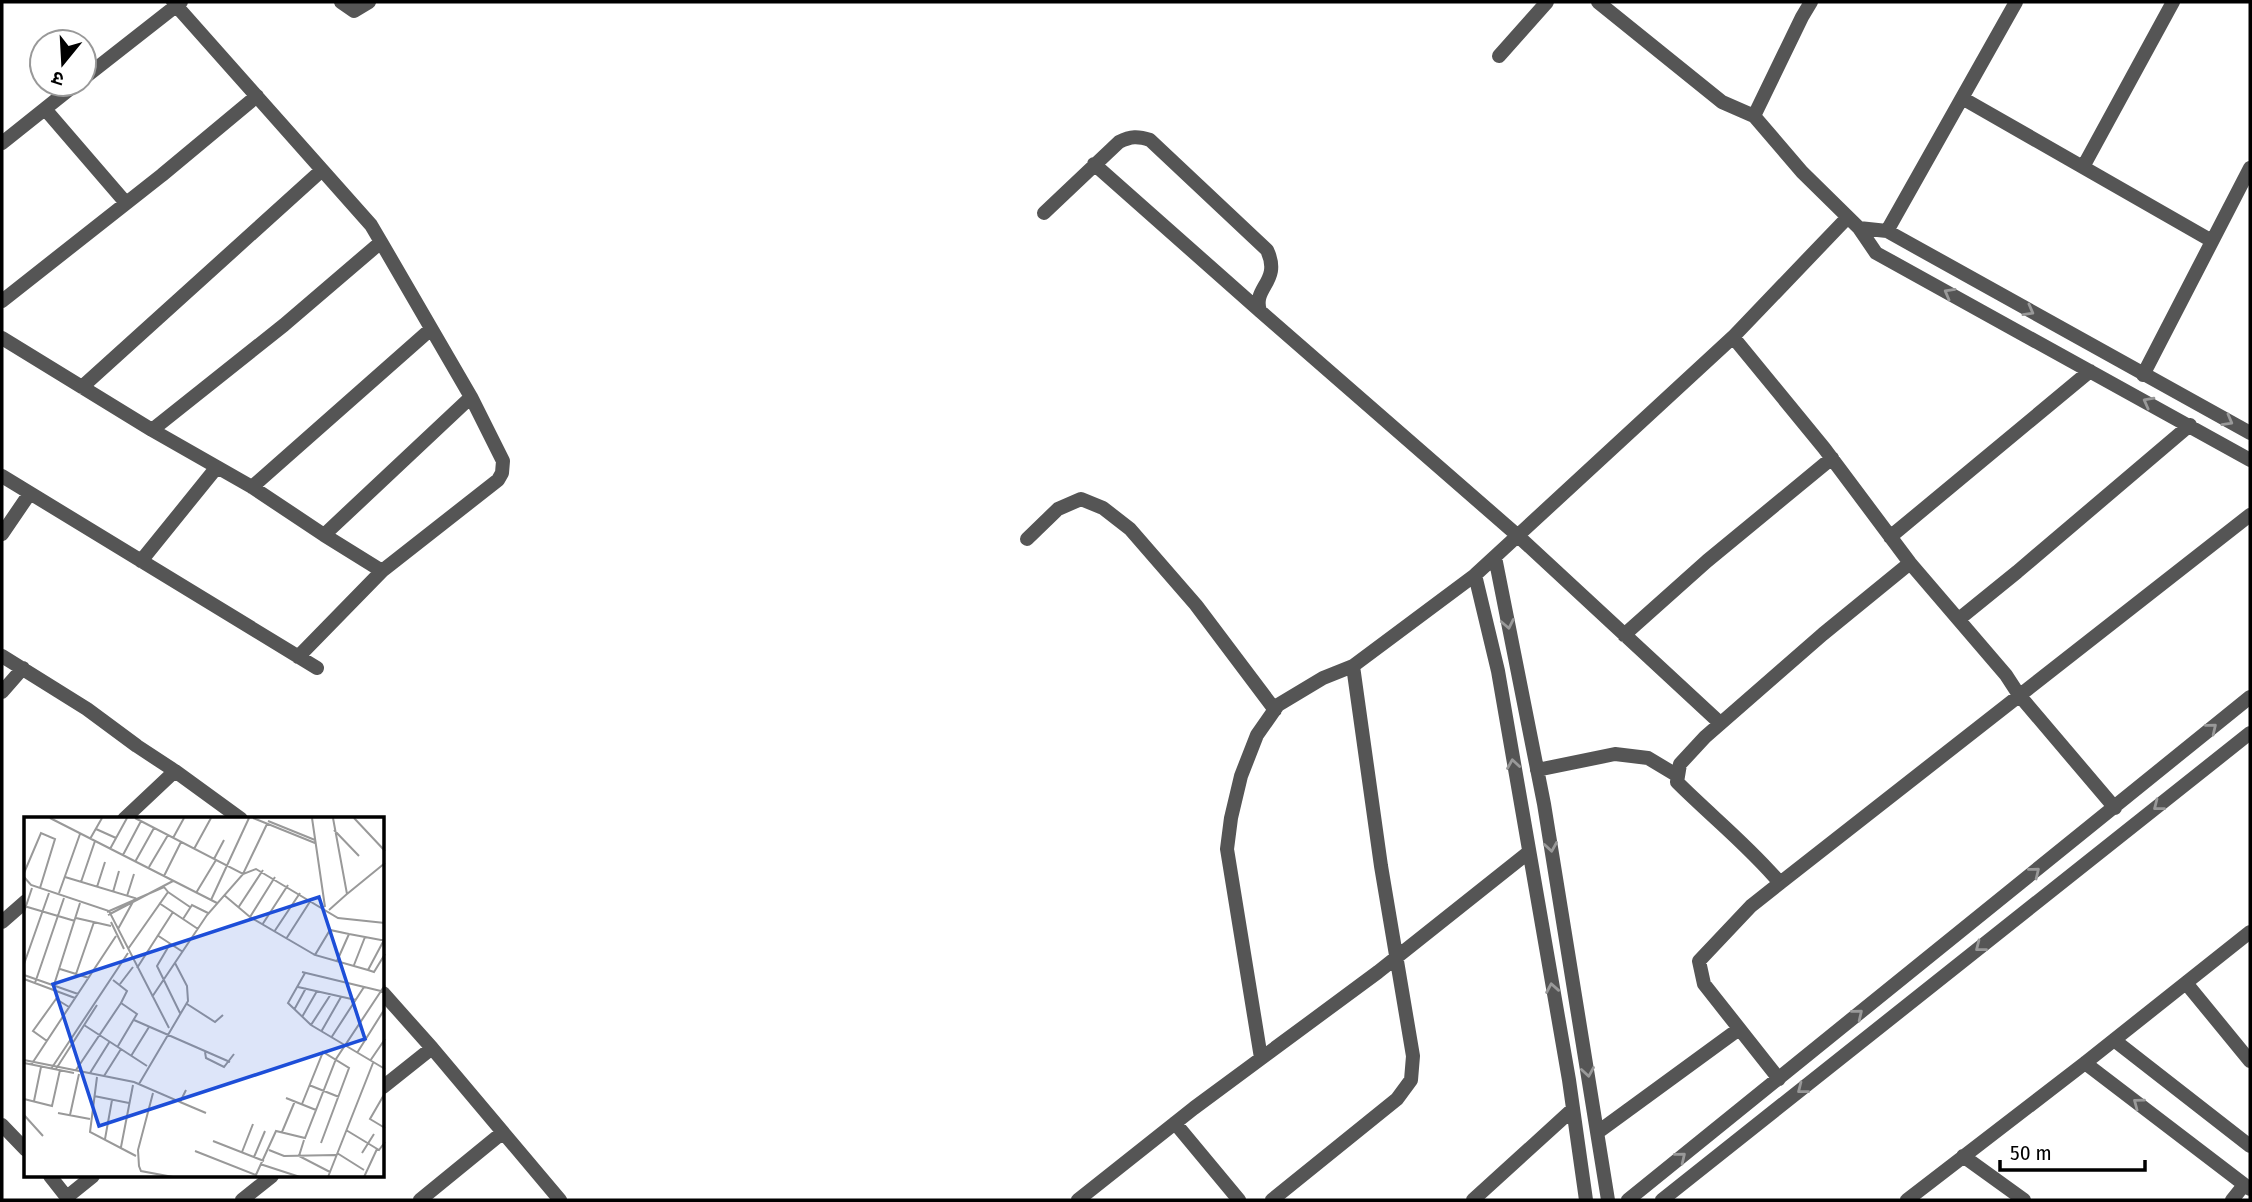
<svg xmlns="http://www.w3.org/2000/svg" width="2252" height="1202" font-family="'Fira Sans Condensed','Noto Sans Devanagari',sans-serif">
<style>
.lines{fill:none;stroke-linecap:round;stroke-linejoin:round}
.street{stroke:#555;stroke-width:14}
.oneway{stroke:#999}
.inset-road{fill:none;stroke:#999;stroke-width:2}
.view{fill:#1d4ed8;fill-opacity:0.15;stroke:#1d4ed8;stroke-width:3.5}
.inset-edge{fill:none;stroke:#000;stroke-width:3.5}
</style>
<rect width="100%" height="100%" fill="#fff"/>
<g class="lines">
<path class="street" d="M341 2 354 11 369 2
M1598 2 1722 102 1754 116 1802 172 1859 228 1876 253 2250 460
M1499 56 1547 2
M84 78 181 2
M1962 98 2212 241
M45 109 126 203
M1754 116 1802 17 1811 2
M2 143 76 84
M1094 164 1260 311 1517 535 1720 723
M2083 167 2173 2
M1044 213 1119 142C1131 136 1138 136 1150 140L1267 250C1282 282 1252 287 1260 311
M1859 228 1887 231 2250 433
M1887 231 2016 2
M2 301 162 175 257 96
M1733 337 1824 448 1910 563 2006 675 2019 695 2115 808
M2 338 152 430 252 487 324 535 382 571
M2143 375 2250 168
M82 387 322 170
M152 430 284 325 381 242 371 225 173 2
M2 476 317 668
M252 487 431 329
M2 534 30 493
M324 535 471 397
M1890 537 2090 371
M1027 539 1058 509 1081 499 1103 508 1130 529 1196 605 1275 710
M1495 557 1544 804 1608 1200
M141 561 217 467
M1475 575 1498 671 1569 1080 1586 1200
M1959 619 2017 572 2190 425
M1624 635 1707 561 1832 458
M2 656 87 709 137 746 175 771 124 819
M298 657 382 571 498 480 502 473 503 461 471 397 381 242
M2 692 23 668
M1537 770 1615 754 1648 758 1678 776
M175 771 241 819
M1780 883 2250 515
M2 922 26 901
M2186 983 2250 1061
M383 993 432 1048 560 1200
M2114 1040 2250 1146
M1261 1058 1227 849 1231 818 1241 776 1257 735 1278 705 1323 678 1353 666 1475 575 1733 337 1847 218
M2085 1063 2250 1189
M1779 1079 1704 984 1699 961 1751 906 1780 883C1749 846 1711 816 1677 782L1680 764 1705 737 1823 634 1910 563
M383 1087 432 1048
M1175 1123 1239 1200
M2 1125 26 1150
M1598 1132 1739 1029
M1963 1156 2024 1200
M50 1176 69 1200
M67 1197 93 1176
M242 1200 272 1176
M420 1200 502 1133
M1078 1200 1194 1108 1378 972 1529 852
M1272 1200 1397 1099 1411 1080 1413 1056 1381 866 1353 666
M1473 1200 1573 1109
M1628 1200 2250 697
M1662 1200 2250 733
M1907 1200 2085 1063 2250 932
M2232 1200 2244 1185"/>
</g>
<defs><path id="oneway-chevron" d="M-2-3.5L2.5 0L-2 3.5" fill="none" stroke-width="1.6" stroke-linecap="round" stroke-linejoin="round" transform="scale(1.75)"/></defs>
<g class="oneway">
<use href="#oneway-chevron" transform="translate(1949 293) rotate(-151)"/>
<use href="#oneway-chevron" transform="translate(2029 311) rotate(29)"/>
<use href="#oneway-chevron" transform="translate(2148 402) rotate(-152)"/>
<use href="#oneway-chevron" transform="translate(2228 421) rotate(29)"/>
<use href="#oneway-chevron" transform="translate(1508 624) rotate(79)"/>
<use href="#oneway-chevron" transform="translate(2212 728) rotate(-39)"/>
<use href="#oneway-chevron" transform="translate(1513 764) rotate(-99)"/>
<use href="#oneway-chevron" transform="translate(2158 806) rotate(142)"/>
<use href="#oneway-chevron" transform="translate(1551 847) rotate(81)"/>
<use href="#oneway-chevron" transform="translate(2035 872) rotate(-39)"/>
<use href="#oneway-chevron" transform="translate(1980 947) rotate(142)"/>
<use href="#oneway-chevron" transform="translate(1552 988) rotate(-100)"/>
<use href="#oneway-chevron" transform="translate(1858 1014) rotate(-39)"/>
<use href="#oneway-chevron" transform="translate(1588 1072) rotate(81)"/>
<use href="#oneway-chevron" transform="translate(1802 1089) rotate(142)"/>
<use href="#oneway-chevron" transform="translate(2138 1103) rotate(-143)"/>
<use href="#oneway-chevron" transform="translate(1681 1157) rotate(-39)"/>
</g>
<g transform="translate(24 817)">
<rect width="360" height="360" fill="#fff"/>
<path class="inset-road" d="M26 1 193 86M111 1 219 57 243 7M229 1 291 26M288 1 301 90M330 1 361 34M244 4 291 23M72 12 92 21M310 13 335 39M149 21 160 1M66 22 78 1M86 32 103 1M170 32 187 1M99 38 117 4M190 42 200 23M111 45 130 11M125 50 144 18M0 56 17 16 31 22 16 71M140 59 157 25M0 60 7 68 85 94 145 211M41 60 111 81 94 112M57 65 71 24M73 70 81 45M89 75 95 54M144 75 166 90M35 76 56 17M172 76 192 43M323 77 361 46M200 78 226 100 291 138M103 79 110 57M187 83 225 1M135 86 174 112M0 89 51 104M214 91 239 53M305 93 323 77 309 1M0 95 8 71M83 95 140 70M84 98 149 64M226 100 251 60M52 101 87 109M159 102 168 88 184 96M87 105 100 132M238 108 264 68M250 115 276 76M133 118 159 135M262 122 287 83M360 123 344 153 291 138 306 113 325 117 357 123H361M146 127 133 149 156 196M104 132 144 75 140 70M313 144 325 117M0 147 25 76M330 148 341 120M113 151 149 95M36 152 65 161M344 153 350 155 361 137M278 155 361 175M281 156 264 186 287 208M52 157 70 105M0 158 54 177M0 162 51 181M89 163 103 174 97 186 113 197 94 229M11 166 40 81M96 167 109 150M30 168 56 86M274 170 332 183M307 177 287 208 361 252M128 180 183 98 219 57 232 52 314 101 361 106M163 187 191 205 199 198M270 193 282 171M278 200 293 174M110 203 206 245M60 208 123 249M297 215 317 180M307 221 340 170M23 224 9 214 32 182 45 190M181 235 182 241 200 250 210 237M333 236 360 193M107 239 125 210M0 243 110 265 156 285 162 273M346 244 361 222M0 246 50 256M7 248 92 119M27 252 104 136M32 252 73 188M52 253 97 186M66 256 86 224M80 259 97 232M73 260 66 315 112 339M115 267 164 184 163 169 151 146M285 268 315 280M129 276 114 333 115 349 117 354 149 360M361 276 346 302 361 311M70 279 105 286M262 281 292 293M0 282 28 289 36 253M10 284 17 250M156 285 182 296M278 287 299 235 325 251 297 326M34 296 66 302M0 298 19 319M46 298 55 257M322 313 355 333 361 325M258 315 271 284M81 322 88 283M280 323 275 339 306 355M189 324 240 344M97 330 109 268M245 333 260 339 312 338M171 334 232 358M218 335 229 307M313 336 340 353M338 336 350 317M230 340 241 314M236 347 276 360M231 360 252 314 281 321 312 242 361 168M304 360 349 246M340 360 353 332"/>
<path class="view" d="M295 80 341 222 75 309 29 167Z"/>
<rect width="360" height="360" class="inset-edge"/>
</g>
<rect width="2252" height="1202" fill="none" stroke="#000000" stroke-width="7"/>
<g transform="translate(63 63) rotate(198)"><circle r="33" fill="#ffffff" stroke="#999999" stroke-width="2"/>
<path d="M0-5L12 26L0 18L-12 26Z" fill="#000000"/>
<text y="-10" font-size="19" font-weight="bold" text-anchor="middle" fill="#000000">उ</text>
</g>
<path d="M2000 1160v10h145v-10" fill="none" stroke="#000000" stroke-width="3.5"/>
<text x="2010" y="1160" font-size="21" fill="#000000" stroke="#ffffff" stroke-width="5" paint-order="stroke">50 m</text>
</svg>
